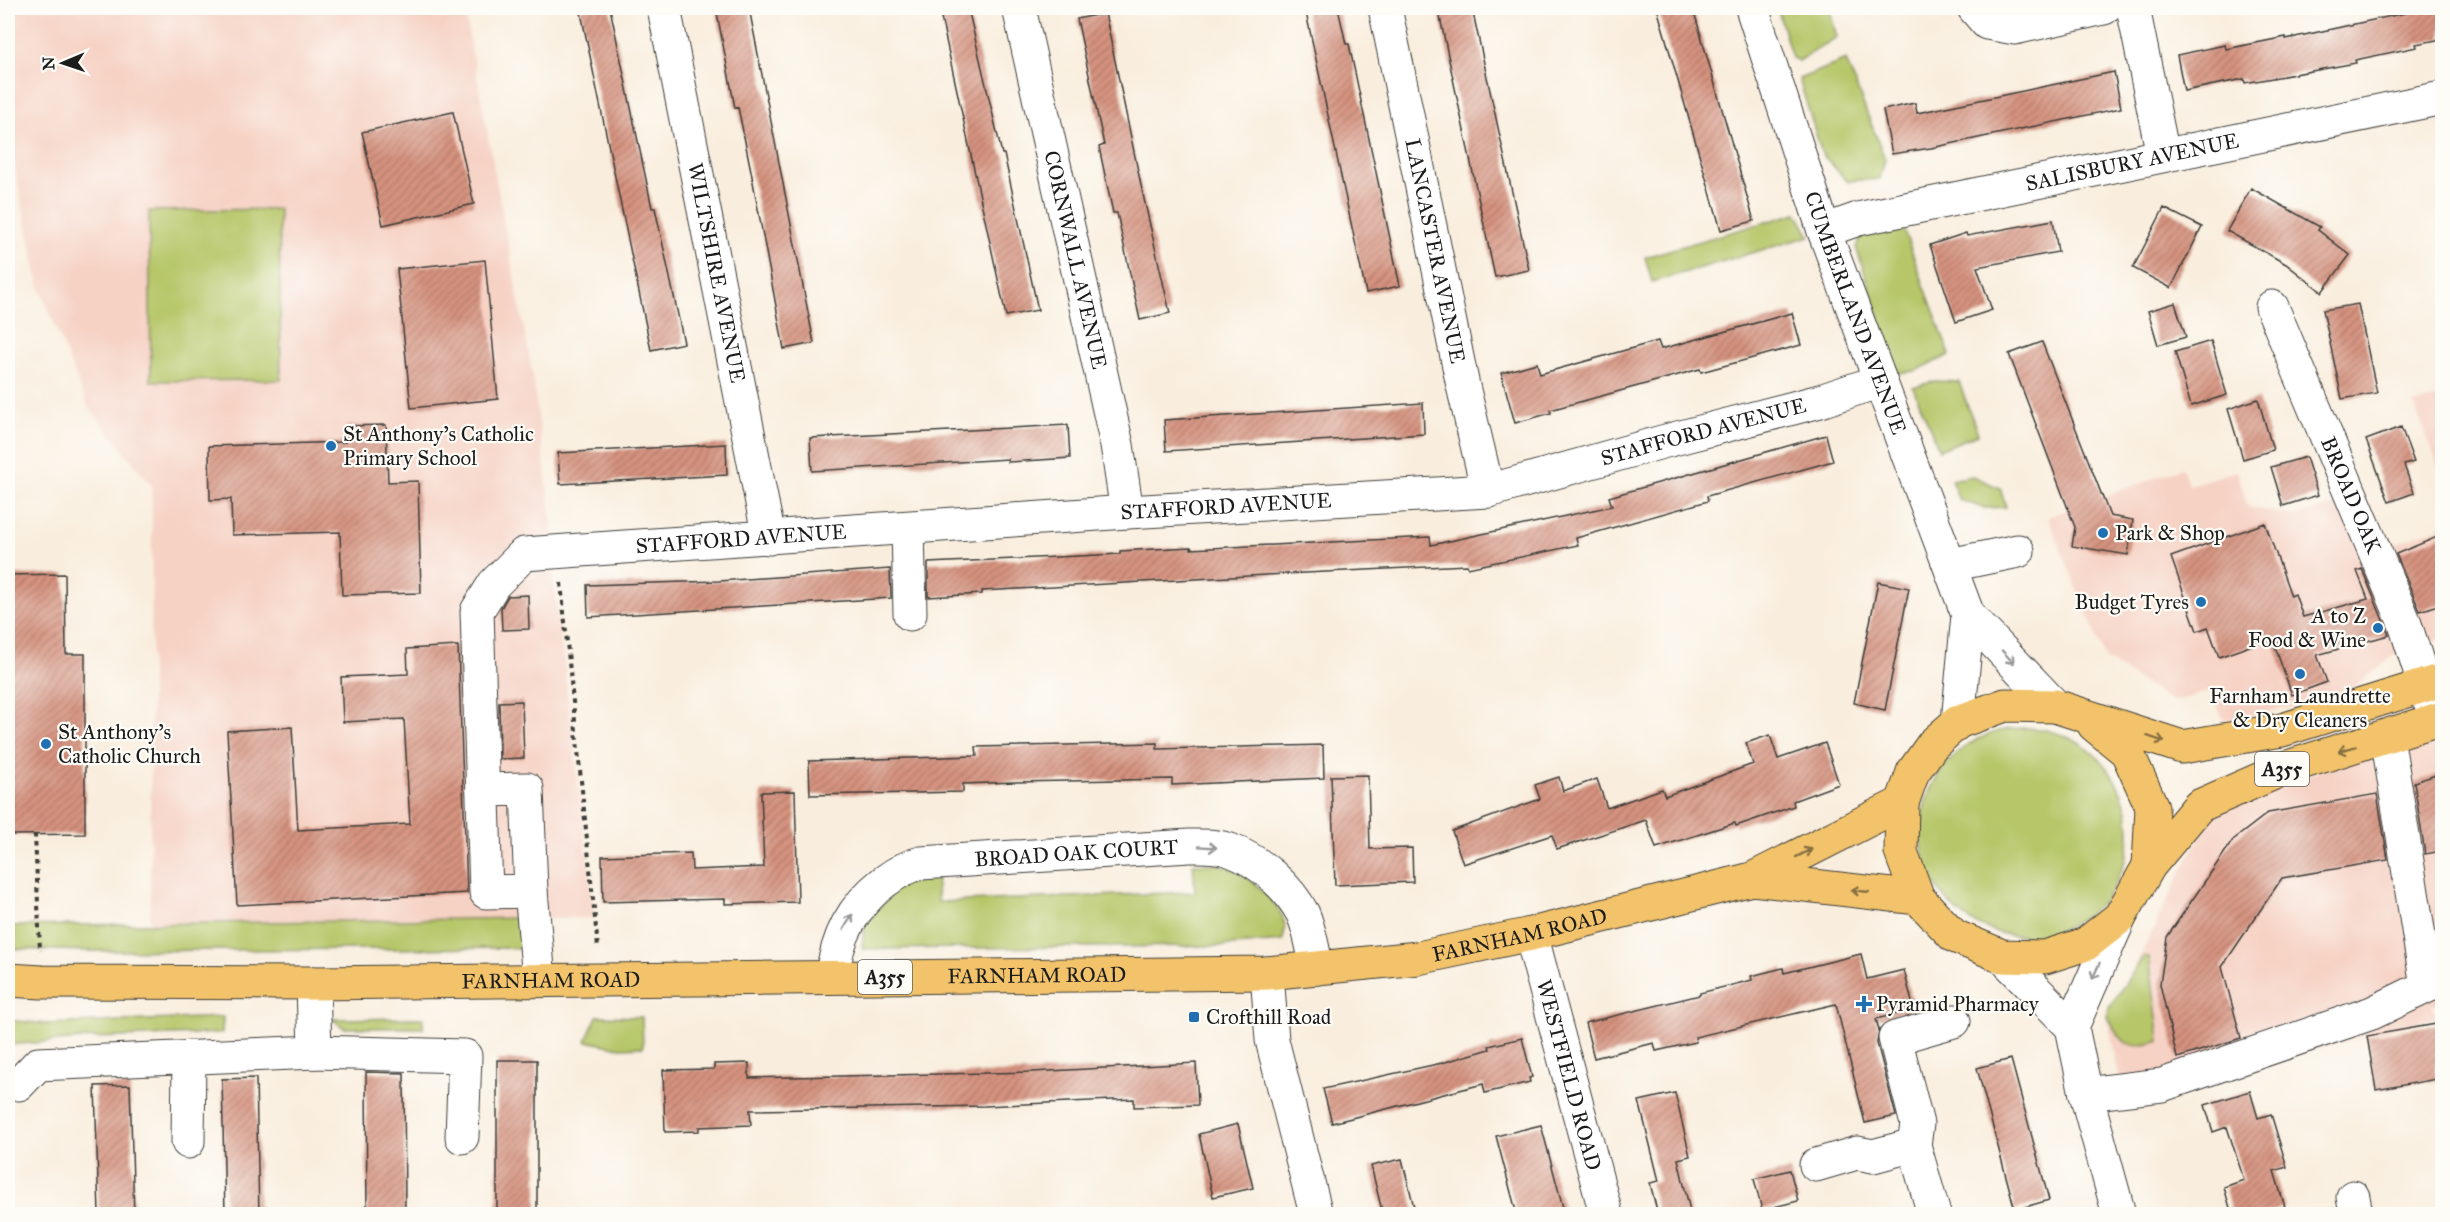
<svg xmlns="http://www.w3.org/2000/svg" width="2450" height="1222" font-family="'IM FELL Great Primer',serif">
<style>
.built{fill:#f6d2c4}
.green{fill:#b6c668;stroke:#697142;stroke-width:1.5}
.building{fill:url(#building-hatch)}
.lines{fill:none;stroke-linecap:round;stroke-linejoin:round}
.minor-casing{stroke:#3d3c39;stroke-width:35}
.major-casing{stroke:#3d3c39;stroke-width:35}
.path{stroke:#3d3c39;stroke-width:4;stroke-dasharray:4.5 4.5;stroke-linecap:butt}
.minor{stroke:#fff;stroke-width:33}
.major{stroke:#f2c36a;stroke-width:33}
.oneway{stroke:#999}
.oneway2{stroke:#877043}
.poi-dot{fill:#1f6fb2;stroke:#fdfcf7;stroke-width:2}
.labels{text-anchor:middle;stroke-width:4.5;stroke-linejoin:round;paint-order:stroke}
.shield{fill:#fdfcf7;stroke:#605f5e;stroke-width:1.5}
.shield-label{font-size:20px;font-weight:bold;fill:#1c1c1c}
.street-label{font-size:21px;fill:#1c1c1c;stroke:#fdfcf7}
.poi-label{font-size:21px;fill:#1c1c1c;stroke:#fdfcf7;text-anchor:start}
</style>
<defs>
<pattern id="building-hatch" width="6" height="6" patternUnits="userSpaceOnUse" patternTransform="scale(1.5)"><rect width="6" height="6" fill="#d6937f"/><path d="M-1 1l2-2M0 6l6-6M5 7l2-2" fill="none" stroke="#ad7767"/></pattern>
</defs>
<rect width="100%" height="100%" fill="#fdfcf7"/>
<filter id="ink" filterUnits="userSpaceOnUse"><feTurbulence type="fractalNoise" baseFrequency=".0167" numOctaves="2"/><feDisplacementMap in="SourceGraphic" scale="12" xChannelSelector="R" yChannelSelector="G"/><feConvolveMatrix kernelMatrix="1 2 1 2 8 2 1 2 1" color-interpolation-filters="sRGB"/></filter>
<filter id="wash" filterUnits="userSpaceOnUse"><feTurbulence type="fractalNoise" baseFrequency=".008" numOctaves="4" result="noise"/><feDisplacementMap in="SourceGraphic" scale="24" xChannelSelector="R" yChannelSelector="G"/><feGaussianBlur stdDeviation="1.35" result="paint"/><feColorMatrix in="noise" values="0 0 0 0 0 0 0 0 0 0 0 0 0 0 0 0 0 1.4 0 .05"/><feComposite in="paint" operator="in"/></filter>
<g filter="url(#wash)">
<rect width="100%" height="100%" fill="#f9eede"/>
<path class="built" d="M8 8H464L532 371 552 522 551 558 595 918 150 924 152 486 88 406 40 289 8 136Z
M2442 396V476L2414 404Z
M2182 468 2189 485 2237 471 2248 507 2295 516 2343 503 2402 649 2342 696 2224 721 2210 691 2174 702 2106 660 2048 517Z
M2442 526V638L2435 641 2423 633 2394 544Z
M2442 733V1003L2432 1005 2437 1017 2124 1102 2108 1021 2208 818 2285 782Z"/>
<path class="green" d="M1777 8H1829L1837 37 1799 61 1792 58Z
M1846 60 1885 159 1880 179 1847 181 1822 154 1799 79Z
M279 209 281 380 151 381 149 211Z
M1797 213 1810 236 1652 282 1645 257Z
M1900 220 1950 355 1915 371 1898 373 1856 247 1869 224Z
M1935 381 1959 382 1978 434 1939 450 1913 387Z
M1972 476 2000 488 2006 507 1984 508 1959 500 1951 480Z
M1921 832a104 104 0 1 1 208 0a104 104 0 1 1-208 0Z
M1193 864C1202 864 1212 863 1221 865 1243 868 1284 905 1285 927 1285 932 1283 937 1283 941L1219 946 862 949 864 926 896 887 936 875 938 902 1195 892Z
M530 918V948L94 951 8 949V926Z
M2143 957H2149L2160 1041C2127 1051 2124 1045 2107 1017L2109 1008Z
M597 1016 642 1017 643 1047 620 1048 586 1041Z
M223 1017 222 1033 95 1038 8 1045V1020L47 1024Z
M423 1018V1028H344L332 1019Z"/>
<g id="blocks">
<path class="building" d="M580 8H610L652 208H655L684 343 651 350Z
M749 8 814 343 784 349 751 171 738 107 735 108 717 13Z
M939 8H968L1002 154H1004L1038 310 1006 316Z
M1305 8H1338L1346 44H1349L1400 286 1366 293Z
M1438 8H1472L1529 270 1495 277Z
M1657 8H1693L1754 221 1721 230Z
M2428 8H2442V39L2416 44 2417 47 2355 60 2356 63 2245 83 2244 79 2184 91 2177 55 2225 45 2226 49 2286 37V39Z
M1105 13 1142 190 1170 313 1140 320 1117 213H1113L1099 147 1104 145 1077 19Z
M2114 72 2121 108 1931 148 1892 154 1883 110 1915 103 1917 113Z
M453 112 474 204 383 225 362 132Z
M2251 188 2320 227 2318 230 2350 255 2322 292 2286 264 2227 231Z
M2164 208 2202 227 2171 288 2133 268Z
M2053 220 2058 252 1977 267 1992 310 1956 322 1930 245 1966 233 1967 236Z
M485 260 498 399 411 408 397 269Z
M2175 303 2186 337 2158 345 2148 311Z
M2358 304 2377 393 2342 399 2323 310Z
M1792 313 1801 345 1701 372 1700 369 1638 386 1550 410 1551 413 1515 423 1501 373 1537 363 1540 374 1658 341 1661 349Z
M2211 341 2227 395 2191 406 2175 352Z
M2042 342 2110 516 2133 520 2128 555 2072 546 2075 527 2009 354Z
M2258 399 2273 450 2243 459 2228 409Z
M1423 403 1424 434 1166 451 1164 420Z
M386 425 388 482 418 481 421 593 342 595 340 532 232 535 231 499 210 500 209 446 346 442V426Z
M1068 425 1070 458 1008 462V459L812 471 810 438Z
M2401 427 2414 462 2404 465 2414 493 2389 502 2366 440Z
M1826 435 1833 461 1707 496 1708 501 1576 538 1578 545 1468 568 1467 565 1285 574 982 591V594L928 597V563L1120 554V551L1191 547V549L1430 537 1431 545 1612 506 1609 497Z
M726 444 727 475 560 484 558 453Z
M2306 457 2318 495 2283 506 2271 467Z
M2265 523 2291 596 2295 594 2303 617 2368 599 2357 571 2362 569 2389 635 2317 655 2327 682 2292 695 2272 638 2219 657 2208 627 2197 631 2171 557Z
M2442 535V604L2420 611 2396 554Z
M890 569 891 598 588 617 587 585 719 581Z
M65 574 66 654H85V834L8 835V575Z
M1878 582 1909 588 1885 710 1854 703Z
M528 595 529 629 502 630 501 608 508 596Z
M458 646 467 893 237 905 227 731 292 727 298 830 410 824 404 719 343 722 341 677 408 674 407 649Z
M522 701 524 758 500 759 499 702Z
M1770 735 1778 759 1825 743 1839 784 1793 801 1794 806 1736 826 1735 823 1656 848 1646 820 1557 849 1552 835 1463 864 1452 831 1540 799 1535 785 1559 777 1563 791 1597 779 1607 808 1662 789 1665 796 1753 764 1746 743Z
M1157 743V749L1323 745 1324 778 1172 785V779L1016 782 963 784V792L810 795 809 761 977 756 976 747Z
M2442 773V851L2425 854 2414 782Z
M1368 775 1370 849 1412 848 1413 882 1335 885 1331 776Z
M795 791 798 902 725 904V899L603 902 602 856 691 853 692 870 764 867 761 792Z
M2377 794 2388 860 2282 878 2222 967 2241 1038 2177 1058 2160 984 2167 937 2233 840 2268 813Z
M1861 954 1867 979 1904 970 1914 1010 1876 1019 1879 1030 1877 1043 1896 1116 1865 1123 1836 1004 1695 1037 1696 1042 1656 1051 1654 1043 1594 1058 1585 1023 1700 995V993L1752 980 1751 976 1783 968 1784 973Z
M2442 1023V1063L2435 1065 2437 1079 2376 1090 2367 1036Z
M1522 1038 1532 1077 1529 1078 1530 1082 1485 1093 1483 1084 1332 1123 1323 1089 1442 1063 1490 1049 1489 1046Z
M2011 1059 2049 1200 2015 1210 1977 1068Z
M497 1060H537V1215H497Z
M749 1063V1078L1032 1072 1196 1063 1198 1105 1134 1107V1099L985 1106 750 1110 751 1125 699 1127V1131L665 1132 663 1070 714 1069V1064Z
M366 1072 404 1073 405 1215H367Z
M256 1078 259 1215H225L222 1079Z
M130 1085 134 1215H99L95 1086Z
M2250 1091 2258 1118 2271 1114 2287 1167 2274 1171 2285 1207 2260 1215H2232L2224 1187 2244 1180 2227 1127 2213 1132 2205 1105Z
M1675 1093 1690 1156 1678 1159 1691 1215H1658L1650 1183 1659 1181 1639 1101Z
M1238 1124 1253 1188 1213 1197 1199 1134Z
M1541 1125 1565 1215H1517L1496 1136Z
M1402 1159 1416 1215H1383L1371 1166Z
M1790 1170 1798 1201 1762 1210 1754 1179Z"/>
</g>
</g>
<g filter="url(#ink)">
<use href="#blocks" fill-opacity="0" stroke="#3d3c39" stroke-width="1.5"/>
<g class="lines">
<defs>
<g id="minor">
<path id="s1" d="M664 8 769 538"/>
<path id="s2" d="M1019 8 1117 445 1127 512"/>
<path id="s3" d="M1385 8 1463 386 1488 491"/>
<path id="s4" d="M1752 8 1824 231 1968 615 2055 706"/>
<path d="M1974 8 1987 23 2015 28 2104 8"/>
<path d="M2133 8 2163 155"/>
<path id="s5" d="M1824 231 1858 219 2442 98"/>
<path id="s6" d="M2272 307 2404 621 2436 720"/>
<path d="M908 528 910 614"/>
<path d="M1950 565 2018 551"/>
<path d="M1958 722 1968 615"/>
<path d="M2387 736 2427 986"/>
<path d="M483 790 527 789 531 891 539 979"/>
<path id="s7" d="M531 891 486 892 477 611 494 584 524 554 1127 512 1488 491 1662 442 1820 401 1880 381"/>
<path id="s8" d="M1531 934 1606 1214"/>
<path d="M2002 956 2072 1027 2086 1094 2119 1214"/>
<path d="M1267 973 1272 1040 1316 1214"/>
<path id="s9" d="M832 977C837 937 852 907 884 882 896 873 907 866 921 863L1189 846C1203 846 1217 845 1230 850 1260 861 1288 886 1303 914 1310 930 1313 951 1317 968"/>
<path d="M313 983 315 1052"/>
<path d="M2072 1027 2120 917"/>
<path d="M19 1084 38 1064 315 1052 465 1056 462 1137"/>
<path d="M2086 1094 2162 1085 2372 1013 2442 979"/>
<path d="M188 1142 189 1057"/>
<path d="M1816 1165 1857 1153 1873 1156 1914 1145"/>
<path d="M2353 1197 2356 1214"/>
<path d="M1934 1214 1914 1145 1917 1124 1895 1038 1954 1021"/>
</g>
<g id="major">
<path d="M2442 680 2282 730 2182 747 2055 706 2005 705 1958 722 1933 744 1913 772 1902 803 1901 852 1918 898 1954 936 2002 956 2045 957 2086 944 2120 917 2149 866 2199 806 2288 767 2442 718"/>
<path d="M2094 725 2127 752 2152 807 2149 866"/>
<path d="M1752 879 1918 898"/>
<path id="s10" d="M8 980 42 982 313 983 1267 973 1418 958 1531 934 1752 879 1902 803"/>
</g>
</defs>
<use href="#minor" class="minor-casing"/>
<use href="#major" class="major-casing"/>
<path class="path" d="M561 583 598 948
M35 834 40 951"/>
<use href="#minor" class="minor"/>
<use href="#major" class="major"/>
</g>
<defs><path id="oneway-shaft" d="M-6 0H5M1.5-3L5.5 0L1.5 3" fill="none" stroke-width="1.6" stroke-linecap="round" stroke-linejoin="round" transform="scale(1.5)"/></defs>
<g class="oneway">
<use href="#oneway-shaft" transform="translate(2008 657) rotate(47)"/>
<use href="#oneway-shaft" transform="translate(1208 847) rotate(4)"/>
<use href="#oneway-shaft" transform="translate(848 922) rotate(-60)"/>
<use href="#oneway-shaft" transform="translate(2096 971) rotate(114)"/>
</g>
<g class="oneway2">
<use href="#oneway-shaft" transform="translate(2156 739) rotate(18)"/>
<use href="#oneway-shaft" transform="translate(2347 749) rotate(163)"/>
<use href="#oneway-shaft" transform="translate(1804 853) rotate(-27)"/>
<use href="#oneway-shaft" transform="translate(1860 891) rotate(-174)"/>
</g>
</g>
<g class="poi-dot">
<circle cx="331" cy="446" r="6"/>
<circle cx="2103" cy="533" r="6"/>
<circle cx="2201" cy="602" r="6"/>
<circle cx="2378" cy="628" r="6"/>
<circle cx="2300" cy="674" r="6"/>
<circle cx="46" cy="744" r="6"/>
<path d="M1861 995h6v6h6v6h-6v6h-6v-6h-6v-6h6z"/>
<rect x="1188" y="1011" width="12" height="12" rx="3"/>
</g>
<g class="labels">
<g class="shield">
<rect x="2255" y="752" width="54" height="34" rx="4.5"/>
<rect x="858" y="960" width="54" height="34" rx="4.5"/>
</g>
<g class="shield-label">
<text x="2282" y="776">A355</text>
<text x="885" y="984">A355</text>
</g>
<g class="street-label">
<text dy="7" stroke="none"><textPath href="#s5" startOffset="316">SALISBURY AVENUE</textPath></text>
<text dy="7" stroke="none"><textPath href="#s3" startOffset="248">LANCASTER AVENUE</textPath></text>
<text dy="7" stroke="none"><textPath href="#s2" startOffset="258">CORNWALL AVENUE</textPath></text>
<text dy="7" stroke="none"><textPath href="#s1" startOffset="270">WILTSHIRE AVENUE</textPath></text>
<text dy="7" stroke="none"><textPath href="#s4" startOffset="322">CUMBERLAND AVENUE</textPath></text>
<text dy="7" stroke="none"><textPath href="#s7" startOffset="1590">STAFFORD AVENUE</textPath></text>
<text dy="7" stroke="none"><textPath href="#s6" startOffset="204">BROAD OAK</textPath></text>
<text dy="7" stroke="none"><textPath href="#s7" startOffset="1104">STAFFORD AVENUE</textPath></text>
<text dy="7" stroke="none"><textPath href="#s7" startOffset="618">STAFFORD AVENUE</textPath></text>
<text dy="7" stroke="none"><textPath href="#s9" startOffset="309">BROAD OAK COURT</textPath></text>
<text dy="7" stroke="none"><textPath href="#s10" startOffset="1515">FARNHAM ROAD</textPath></text>
<text dy="7" stroke="none"><textPath href="#s10" startOffset="1029">FARNHAM ROAD</textPath></text>
<text dy="7" stroke="none"><textPath href="#s10" startOffset="543">FARNHAM ROAD</textPath></text>
<text dy="7" stroke="none"><textPath href="#s8" startOffset="146">WESTFIELD ROAD</textPath></text>
</g>
<g class="poi-label">
<text x="343" y="441">St Anthony's Catholic<tspan x="343" dy="24">Primary School</tspan></text>
<text x="2115" y="540">Park &amp; Shop</text>
<text x="2189" y="609" text-anchor="end">Budget Tyres</text>
<text x="2366" y="623" text-anchor="end">A to Z<tspan x="2366" dy="24">Food &amp; Wine</tspan></text>
<text x="2300" y="703" text-anchor="middle">Farnham Laundrette<tspan x="2300" dy="24">&amp; Dry Cleaners</tspan></text>
<text x="58" y="739">St Anthony's<tspan x="58" dy="24">Catholic Church</tspan></text>
<text x="1876" y="1011">Pyramid Pharmacy</text>
<text x="1206" y="1024">Crofthill Road</text>
</g>
</g>
<rect width="2450" height="1222" fill="none" stroke="#fdfcf7" stroke-width="30"/>
<g transform="translate(63 63) rotate(268)" stroke="#fdfcf7" stroke-width="4.5" paint-order="stroke">
<path d="M0-4.5L10 22L0 15L-10 22Z" fill="#1c1c1c"/>
<text y="-9" font-size="16" font-weight="bold" text-anchor="middle" fill="#1c1c1c">N</text>
</g>
</svg>
